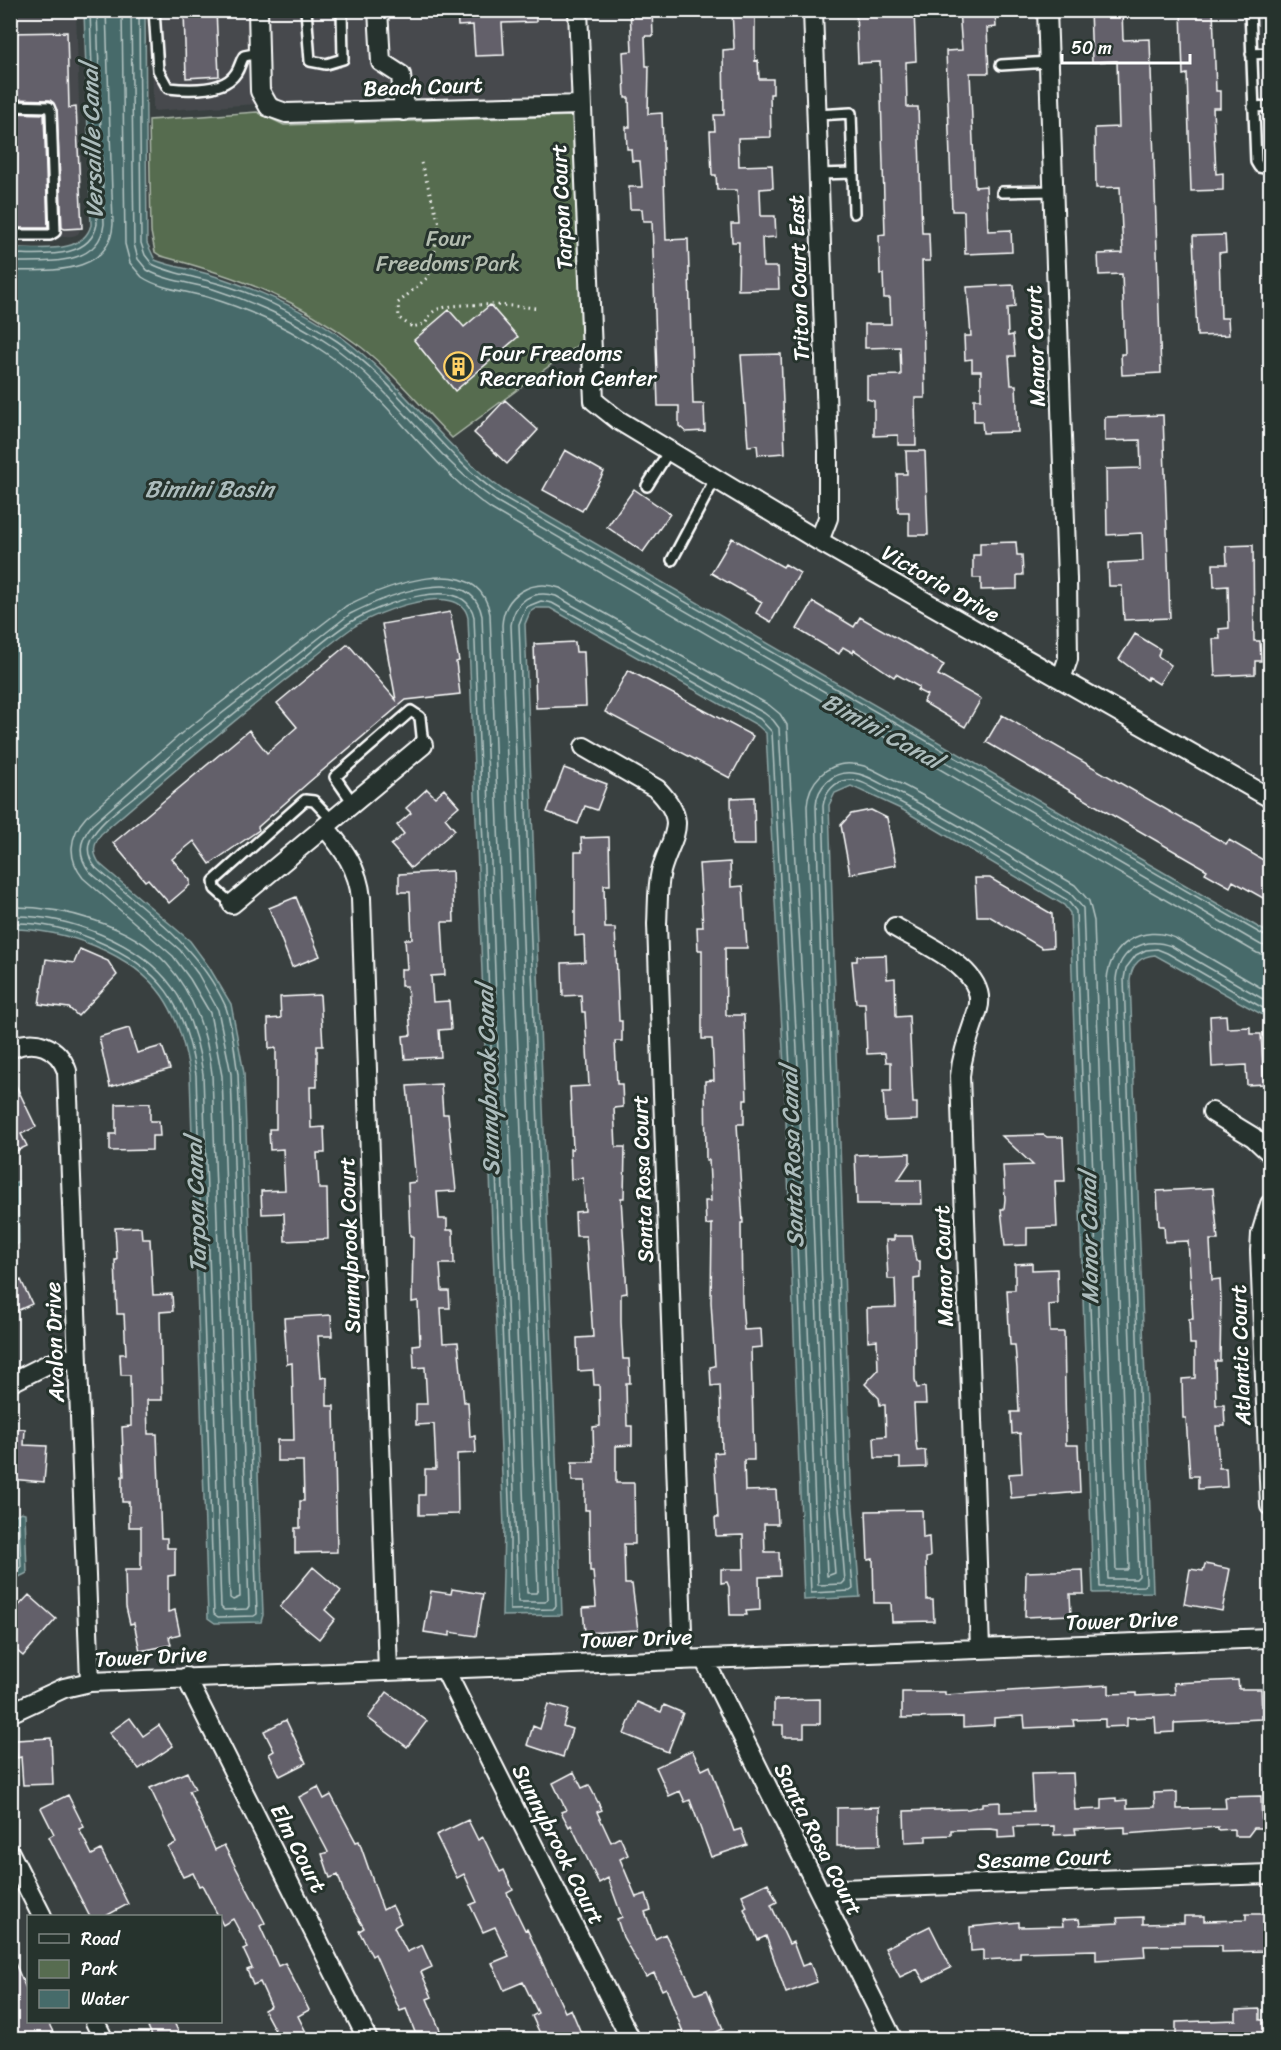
<svg xmlns="http://www.w3.org/2000/svg" width="1281" height="2050" font-family="Sriracha,sans-serif">
<style>
.built{fill:#464a4d}
.green{fill:#576c50;stroke:#abb6a8;stroke-width:1.5}
.water{fill:#466b6a;stroke:#90a6a6;stroke-width:1.5}
.lines{fill:none;stroke-linecap:round;stroke-linejoin:round}
.shore{stroke:#b5c4c3;stroke-width:1.5}
.building{fill:#64606b;stroke:#fff;stroke-width:1.5}
.lane-casing{stroke:#fff;stroke-width:14}
.street-casing{stroke:#fff;stroke-width:22}
.path{stroke:#fff;stroke-width:3;stroke-dasharray:1.5 4.5;stroke-linecap:butt}
.lane{stroke:#26332d;stroke-width:9}
.street{stroke:#26332d;stroke-width:18}
.labels{text-anchor:middle;stroke-width:6;stroke-linejoin:round;paint-order:stroke}
.street-label{font-size:22px;fill:#fff;stroke:#26332d}
.park-label{font-size:22px;fill:#b3bdb0;stroke:#26332d}
.poi-label{font-size:22px;fill:#fff;stroke:#26332d;text-anchor:start}
.water-label{font-size:24px;font-style:italic;fill:#acbcbc;stroke:#26332d}
</style>
<rect width="100%" height="100%" fill="#394040"/>
<filter id="ink" filterUnits="userSpaceOnUse"><feTurbulence type="fractalNoise" baseFrequency=".0167" numOctaves="2"/><feDisplacementMap in="SourceGraphic" scale="12" xChannelSelector="R" yChannelSelector="G"/><feConvolveMatrix kernelMatrix="1 2 1 2 8 2 1 2 1" color-interpolation-filters="sRGB"/></filter>
<g filter="url(#ink)">
<path class="built" d="M11 11H76L83 224 78 234 73 236 11 240Z
M152 11H588L591 103 292 116 257 104 153 111Z"/>
<path class="green" d="M257 112 284 125 574 116 583 341 452 438C425 411 391 370 361 347 296 298 239 277 161 256L155 252 151 232 149 120Z"/>
<path class="water" d="M84 11H145L147 243 155 260C172 267 191 269 208 274 257 289 303 308 344 339 403 383 443 448 503 490L1270 934V1019L1155 955C1141 956 1132 964 1130 979L1153 1592 1093 1593 1070 913 1064 905 903 810 851 786 835 793 829 805 851 1483 860 1597 804 1600 784 1068 766 733 757 725 550 608H536L530 612 525 624 562 1615 502 1616 504 1527 468 618C461 579 377 612 355 626 330 643 307 664 283 682 221 731 161 782 101 834 93 845 92 853 100 864L190 941 209 967 231 1004 244 1073 263 1615 261 1622 215 1623 208 1618 190 1075C179 1008 158 973 95 946 68 935 39 929 11 929V248C36 247 83 256 91 225Z
M18 1181 19 1243 11 1248V1185Z
M21 1512 25 1513 27 1573 11 1581V1517Z"/>
<g class="lines">
<path class="shore" d="M122 10 125 244 130 263 142 277C160 289 186 291 207 297 251 310 292 329 330 356 390 399 430 467 491 509L1257 953 1270 956
M131 10 134 244 138 259 147 270C166 281 192 283 213 289 257 303 297 321 335 348 395 392 435 459 496 501L1261 945 1270 947
M139 10 141 243 145 255 152 264C174 275 203 278 227 286 267 298 302 318 337 341 398 382 438 452 500 495L1270 939
M10 254C40 254 90 261 97 224L90 10
M10 262C44 261 99 268 104 224L97 10
M10 271C49 270 110 276 113 224L106 10
M10 907C63 906 131 925 167 964 194 994 208 1036 212 1074L230 1598 233 1600 240 1597 222 1076 210 1013 190 979 173 956 83 878C67 858 69 836 86 817L183 732 346 606C383 587 478 548 490 614L527 1593H536L538 1590 502 625C504 595 531 578 560 588L769 705 780 714 787 725 807 1067 827 1576 835 1573 828 1484 807 806C808 782 827 762 852 764 867 764 882 775 895 781 957 812 1015 850 1075 885L1089 901 1094 921 1116 1570H1127L1129 1567 1107 980C1109 944 1143 924 1175 938L1270 993
M10 916C41 915 72 922 100 934 167 962 193 1003 203 1074L221 1607 224 1610 247 1609 249 1606 231 1074 218 1010 198 974 180 950 90 872C77 856 79 840 92 825L189 739 350 614C382 598 471 559 482 616L518 1602H545L548 1599 511 625C514 601 533 589 556 596L764 713 773 720 779 728 798 1067 818 1585 842 1584 845 1581 837 1484 816 806C817 787 832 771 853 773 866 774 879 783 891 789 952 819 1011 858 1070 893L1083 908 1108 1579H1136L1139 1576 1116 979C1119 950 1144 936 1171 946L1270 1003
M10 923C39 922 69 929 95 940 162 968 185 1004 196 1075L214 1614 218 1617 254 1616 257 1614 238 1074C234 1052 233 1025 225 1005 198 946 144 909 96 868 88 858 85 847 93 835 106 816 130 801 147 786 193 745 241 708 289 670 310 654 331 633 354 620 380 605 465 571 474 617L510 1526V1610L553 1609 556 1606 519 624 526 607 541 601 552 603 760 719 772 732 790 1067 811 1593 850 1591 853 1589 845 1484 823 806C825 792 835 780 850 780 862 780 874 789 884 794 947 825 1006 864 1067 900L1076 911 1100 1587 1144 1586 1146 1583 1124 979 1126 968 1136 955 1146 950 1157 949 1167 953 1270 1012
M10 1522 19 1524 21 1567 10 1574"/>
</g>
<path class="building" d="M184 10H216L219 76 186 78Z
M457 10H536V22L502 23 504 55 475 56 473 25 458 26Z
M630 10H652L653 36H645L646 66H649L648 114 662 113 666 240 688 239 693 404H704L705 431 686 432 679 426V406H658L652 221H643L642 209H630L629 187H642L640 161H632L631 149H627L626 127H630L629 98H625L623 52 632 51Z
M732 10H755V61L758 60 759 79H773V94H770L771 137 738 138 739 166 772 165 773 188 760 189 761 216H775L776 237 762 238 763 267H778L779 289 738 290 739 242H732L731 224H739L737 190H717L716 175H712L710 131H715L714 115H724L723 50 734 49Z
M856 10H914L916 61 906 62 907 107H918L922 233H929L930 261H922L925 398H915L916 445H898V435L874 436V401L867 399V376L901 375 900 347 865 348V324H891L890 298H884L883 274H880L879 235 885 234 880 62 858 63Z
M959 10H995L996 27 987 28 989 73H970L975 187 986 186 988 231 1011 230 1012 252 965 254 964 211H952L946 51 962 50Z
M1090 10H1122L1123 40 1150 39 1161 373 1122 375 1121 354H1125L1122 274 1099 275 1098 254 1123 253 1120 187 1096 188 1095 128 1119 127 1117 61 1092 62Z
M1181 10H1213L1216 91H1220V108H1213L1216 174 1223 173V190L1191 191 1187 74 1183 75Z
M67 32 69 108 76 107 82 228 65 229 62 228 57 110 50 100 10 99V33Z
M10 113 44 114 48 228H13Z
M1225 235 1226 252 1219 253 1221 318H1228L1229 335 1197 336 1193 236Z
M1014 285 1015 307 1007 308 1008 336 1013 335 1015 356H1009L1011 385H1016L1018 432 983 433 982 421H974V399H981V371H972V359L965 360 964 336H971L967 287Z
M490 305 518 337 455 391 414 340 449 310 464 327Z
M781 354 785 453 758 455 757 445 748 446 741 355Z
M505 400 538 430 507 464 474 433Z
M1163 415 1170 618 1124 620 1122 586H1109L1108 563 1143 561 1142 533 1107 535 1106 469 1141 468 1140 440 1105 441V417Z
M565 450 604 472 582 511 543 490Z
M906 451H925L928 535H909V512H898L897 474H907Z
M634 489 670 514 643 552 607 527Z
M732 538 783 567 785 564 800 573 771 622 756 613 762 602 711 573Z
M1016 542 1017 555H1022L1023 575H1017V589L981 590V578H973V555H980V543Z
M1253 545 1254 641H1260L1261 661H1255V674L1215 676 1213 639H1220L1219 629 1229 628 1228 586 1214 587 1213 564H1227L1226 546Z
M813 602 854 627 860 617 944 665 938 675 981 699 965 727 923 702 927 695 917 690 919 687 896 674 894 677 854 650 853 653 843 647 839 654 797 629Z
M450 612 459 661 456 662 460 694 406 700 309 782 258 827 259 830 210 864 194 841 172 859 190 880V885L169 903 148 879 145 881 113 843 249 730 267 753 297 727 277 703 348 644 396 700 382 624Z
M1135 634 1160 649 1158 656 1171 665 1159 684 1148 677 1147 680 1119 659Z
M575 642 576 652H584L586 706 536 708 534 644Z
M628 670 753 736 730 778 605 712Z
M1002 715 1226 844 1229 840 1265 861 1264 864 1270 867V902L1233 881 1230 887 1205 873 1207 870 986 742Z
M564 768 607 784 597 810 585 806 578 824 547 812Z
M427 789 435 797 444 789 459 806 445 818 455 830 411 868 391 845 404 834 397 825 411 813 406 808Z
M754 797 755 845H732L731 798Z
M871 810 887 818 896 865 850 874 841 825 851 814Z
M609 837 610 885H604L605 928H615L619 1021H622V1041H615L617 1084H622L623 1107 614 1108 616 1147H625L624 1198H621L627 1293 621 1294V1322L623 1359H629L630 1383H626L627 1426H632V1445L616 1446V1483H634L635 1544H624L625 1584H632L638 1630 585 1633 583 1608 596 1607 593 1571H590L589 1510H585V1481H572V1462H594L593 1427 600 1426 599 1385H594L593 1370 578 1371 577 1338 593 1337 586 1236H576L575 1212 585 1211 583 1178 571 1179 570 1149H573L570 1087 589 1086 585 1012H582L581 995 563 996 562 963 585 962 584 935 575 936V852H582L581 838Z
M730 862 731 887 743 886 747 948H725L726 1015H744L747 1100H744V1124H737L743 1223H741L742 1301 744 1330 761 1329 762 1347 751 1348 754 1460H744L745 1491 776 1490 778 1524H764L765 1552H779L780 1576 759 1577 760 1610 746 1611 747 1615H730L729 1587 727 1582 721 1583V1569H744L743 1535 716 1536 715 1518H718L714 1453 722 1452 720 1385 711 1386 710 1367 715 1366 711 1302 712 1224 706 1225 705 1201H711L709 1160H706L705 1081 714 1080 712 1039H702V950H698L697 927H703L699 864Z
M452 871 454 922H442L445 975 431 976 433 1002 449 1001 451 1029 439 1030 441 1057 405 1059 403 1036 411 1035 407 986H401V969H407L405 939H412L410 892H399V874Z
M975 878H990L1052 914 1053 947 1042 948 989 916H977Z
M296 897 320 956 292 967 269 908Z
M80 949 108 961 117 975 78 1016 69 1008 39 1004 46 959 74 963Z
M886 955 887 979 895 978 896 1017 909 1016 913 1103H917V1120L885 1121 883 1092H891V1062H886L885 1053 867 1054 865 1003H856L852 961H857V956Z
M320 995 323 1046H317V1087H310L311 1128 324 1127 325 1153H317L319 1189H327L328 1239 285 1241 284 1213 262 1214 261 1191 285 1190 283 1149 270 1150 269 1129H276V1048L269 1049 268 1019 281 1018 280 997Z
M1226 1015 1227 1028 1250 1027V1034H1261L1264 1084 1247 1085 1246 1065 1212 1067 1210 1016Z
M129 1028 137 1053 162 1046 170 1069 110 1087 99 1037Z
M10 1073 36 1127 21 1134 27 1146 10 1154Z
M441 1084 443 1114H448L456 1191 437 1192 439 1219H447V1230H453L454 1264H440L442 1291H449L450 1308H441L443 1343 458 1342 464 1402H468L470 1437 475 1436 476 1453 457 1454 458 1514 419 1515V1495H425V1469H436L434 1424 416 1425V1404H427L425 1367 414 1368 413 1345 420 1344 418 1301 412 1302 413 1236H410L408 1183 416 1182 407 1086Z
M150 1103V1121H159L160 1136H152V1150L110 1151V1134H116V1104Z
M1044 1135 1047 1137H1063L1065 1181H1055L1057 1227 1027 1228V1245L1005 1246 1001 1209H1004L1005 1199 1003 1166 1033 1165 1002 1136Z
M910 1153V1162L898 1180H921L922 1204H857L855 1155Z
M1213 1188 1218 1240H1210L1212 1280 1220 1279 1221 1300 1220 1361H1215L1216 1405H1224L1225 1426H1216L1219 1468H1226L1227 1487 1198 1489V1476H1190L1186 1418H1183L1182 1379 1195 1378V1344H1190L1189 1319H1193L1188 1241 1165 1242 1164 1226H1159L1157 1191Z
M141 1227 142 1239H150L153 1295 172 1294 173 1311 160 1312 162 1400H147L148 1434H157L161 1538H167V1548H175V1575L168 1576V1612L175 1610 180 1634 169 1637 171 1645 140 1651 134 1623 130 1624 126 1607 125 1570H141V1527H129V1502H122V1476H124L122 1427 131 1426 130 1375H121L120 1354H126L124 1314H117L115 1260H117L115 1228Z
M894 1236H912L916 1261H920V1278L914 1279 915 1380 917 1388 925 1387 926 1404H914L916 1443 917 1451 925 1450 926 1467 900 1468V1458H875L874 1437 886 1436 885 1405H880L879 1398 865 1384 878 1370 877 1340 868 1341 867 1308 896 1307 895 1279H888L886 1240H894Z
M1032 1263V1270L1057 1269 1058 1304 1049 1305 1050 1332H1064L1066 1445H1078L1080 1492 1011 1498 1009 1474 1022 1473 1020 1433 1012 1434 1011 1412H1019L1017 1369 1015 1345H1010L1007 1290H1015V1264Z
M21 1280 32 1304 10 1314V1285Z
M331 1315 332 1336H318L321 1378 327 1377V1406H334L337 1552 295 1553V1528H300V1501H304L303 1461H277V1440H294L292 1363 287 1364 284 1318Z
M10 1428 25 1429 24 1445 47 1446 44 1482 10 1479Z
M922 1510 923 1538 929 1537 930 1557 926 1558 927 1600H933L934 1621 892 1622 891 1603H874L873 1559 868 1560 866 1511Z
M1205 1564 1230 1569 1222 1611 1184 1604 1190 1569 1203 1571Z
M313 1567 341 1591 325 1610 335 1619 319 1639 280 1607Z
M1083 1570 1084 1594H1070L1071 1615 1025 1617 1026 1572Z
M452 1589 483 1594 476 1636 450 1632V1636L424 1632 431 1591 451 1594Z
M29 1595 56 1619 23 1656 10 1645V1615Z
M1238 1680 1239 1689H1261L1262 1719 1174 1723V1732L1156 1733 1155 1717 1127 1718V1726L1105 1727V1719L1073 1720 1074 1726 1025 1728 1024 1716 994 1718V1725L963 1727V1717L902 1718V1692H945V1695L1109 1685V1694L1136 1693V1696L1175 1694 1174 1683Z
M387 1692 427 1721 407 1747 368 1718Z
M820 1699V1724H804V1737H783V1725H774V1700Z
M637 1702 661 1712 664 1705 683 1713 668 1752 624 1734Z
M548 1704 568 1710 563 1726 572 1729 563 1757 527 1745 533 1726 540 1729Z
M130 1718 143 1736 159 1725 173 1746 139 1769 109 1733Z
M286 1720 306 1763 280 1776 269 1754 274 1751 264 1731Z
M51 1738 53 1784 23 1785 21 1757 17 1758 16 1740Z
M692 1750 702 1770 710 1766 734 1831 741 1829 747 1845 711 1857 690 1800 685 1802 680 1791 669 1796 656 1767Z
M187 1772 195 1789 189 1791 215 1850 224 1845 265 1923 260 1926 278 1966 285 1963 309 2010 298 2016 310 2040H280L264 2010 271 2006 260 1982 253 1985 247 1970 252 1968 243 1949 248 1947 233 1919 223 1925 202 1885 199 1886 193 1873 183 1877 168 1847 176 1843 150 1788Z
M574 1772 582 1788 589 1785 602 1810 597 1812 611 1842 620 1837 628 1855 620 1859 636 1897 646 1894 651 1910 645 1912 655 1939 665 1934 696 1994 707 1990 723 2029 698 2040H686L666 1988 662 1990 654 1973 646 1977 623 1937 617 1919 622 1917 608 1878 599 1883 571 1825 569 1827 561 1812 566 1810 553 1783Z
M1073 1773 1075 1810 1102 1809V1799L1116 1798V1801L1127 1800V1808L1155 1807 1154 1793 1177 1792V1809L1226 1808 1225 1797 1261 1796 1262 1828H1254L1248 1836H1234V1829L1218 1830V1827L1125 1834V1827L1075 1829 1076 1834 1054 1835V1826L1014 1827 1015 1837 998 1838V1830L990 1829 951 1830V1835L926 1836V1841L905 1842 904 1811 968 1809 982 1806V1803L1000 1802V1812L1033 1811 1031 1774Z
M318 1787 324 1799 331 1795 356 1842 359 1841 383 1910 392 1905 401 1923 394 1927 407 1952 422 1945 432 1967 421 1972 432 1997 427 1999 444 2040H418L406 2009 400 2011 375 1954 372 1956 359 1931 364 1928 345 1896 338 1875 330 1878 322 1854 328 1852 299 1797Z
M68 1795 84 1827 79 1829 92 1855 101 1850 128 1904 104 1917H90L49 1837 54 1834 41 1808Z
M879 1807 880 1845 837 1846V1808Z
M468 1820 478 1840 483 1837 500 1872 504 1870 513 1890 507 1893 525 1930 527 1929 565 2012 571 2009 584 2040H543L532 2016 538 2013 523 1982 504 1990 492 1963 509 1956 495 1927 483 1932 470 1905 477 1902 464 1874 457 1878 436 1835Z
M768 1883 777 1902 771 1905 789 1944 793 1942 802 1966 810 1963 817 1982 786 1993 766 1936 758 1940 744 1909 747 1907 742 1895Z
M1246 1914H1265L1266 1951 1222 1952V1945L1144 1946 1145 1957 1096 1960V1950L1020 1952V1958L983 1960V1950L971 1951 970 1927 1019 1922V1927L1063 1926 1062 1920 1079 1919 1080 1925 1118 1923 1117 1918 1143 1917V1924L1184 1923V1916H1204V1921L1246 1920Z
M930 1926 951 1968 924 1981 917 1969 900 1977 885 1948Z
M10 1952 28 1993V2022H48L57 2040H21L10 2014Z
M1260 2009V2020H1270V2040H1176V2022L1236 2020V2010Z
M146 2022H174L182 2040H154Z"/>
<g class="lines">
<defs>
<path id="lane" d="M154 10 158 70 168 88C187 90 224 92 236 73 240 67 240 62 244 56L259 53
M306 10 310 61 326 64 343 59 342 10
M1250 10 1256 162 1259 167 1270 169
M1251 54 1270 53
M1001 65 1049 62
M10 106 49 107 51 112 55 232 50 235H10
M1253 107 1270 106
M817 115 851 113 853 173 819 174
M853 173 854 213
M1002 192 1054 191
M647 486 669 451
M672 560 715 479
M353 803 335 777 411 711 420 717 423 745
M232 904 215 889 214 881 305 800 314 801 333 821"/>
<path id="street" d="M258 10 260 91 269 107 286 113 581 105
M378 10 381 62 401 75 404 111
M578 10 594 401 618 420 819 541 1270 798
M813 10 828 450V518L819 541
M1047 10 1067 579 1068 659 1061 679
M584 747 657 789C691 824 671 835 661 871 657 888 658 907 657 924L683 1660
M325 827C344 850 358 868 361 898L388 1671
M232 904 423 745
M895 927C923 944 989 970 978 1009 971 1032 962 1052 960 1076L980 1649
M10 1049C35 1037 58 1046 67 1071L90 1682
M1212 1112 1253 1137 1270 1153
M1270 1204 1261 1234 1260 1251 1270 1506
M10 1383 48 1364 77 1357
M704 1659 893 2040
M445 1670 631 2040
M186 1677 368 2040
M10 1713 64 1688 90 1682 1270 1638
M10 1853 42 1916
M821 1895 840 1889 1270 1874
M95 2022 104 2040"/>
</defs>
<use href="#lane" class="lane-casing"/>
<use href="#street" class="street-casing"/>
<path class="path" d="M421 163 439 223 433 262 428 277 398 303 399 318 412 327 425 324C427 321 430 314 433 312 447 300 516 306 536 308"/>
<use href="#lane" class="lane"/>
<use href="#street" class="street"/>
</g>
</g>
<defs>
<symbol id="building-ring" viewBox="-11 -11 22 22"><circle r="9.5" fill="#26332d" stroke="#ffd166" stroke-width="1.5"/><path d="M-4-6H4V6H1V3H-1V6H-4ZM-2.5-4.3h1.7v1.8h-1.7ZM.8-4.3h1.7v1.8H.8ZM-2.5-1h1.7V.8h-1.7ZM.8-1h1.7V.8H.8Z" fill="#ffd166"/></symbol>
</defs>
<g fill-rule="evenodd">
<use href="#building-ring" x="442" y="350" width="33" height="33"/>
</g>
<g class="labels">
<g class="street-label">
<text transform="translate(423 86) rotate(-2)" y="8">Beach Court</text>
<text transform="translate(561 207) rotate(-93)" y="8">Tarpon Court</text>
<text transform="translate(798 278) rotate(-92)" y="8">Triton Court East</text>
<text transform="translate(1035 346) rotate(-92)" y="8">Manor Court</text>
<text transform="translate(941 583) rotate(30)" y="8">Victoria Drive</text>
<text transform="translate(642 1179) rotate(-92)" y="8">Santa Rosa Court</text>
<text transform="translate(349 1245) rotate(-92)" y="8">Sunnybrook Court</text>
<text transform="translate(943 1266) rotate(-92)" y="8">Manor Court</text>
<text transform="translate(54 1342) rotate(-92)" y="8">Avalon Drive</text>
<text transform="translate(1240 1355) rotate(-92)" y="8">Atlantic Court</text>
<text transform="translate(1122 1620) rotate(-2)" y="8">Tower Drive</text>
<text transform="translate(636 1638) rotate(-2)" y="8">Tower Drive</text>
<text transform="translate(151 1656) rotate(-3)" y="8">Tower Drive</text>
<text transform="translate(819 1839) rotate(63)" y="8">Santa Rosa Court</text>
<text transform="translate(559 1844) rotate(63)" y="8">Sunnybrook Court</text>
<text transform="translate(299 1848) rotate(63)" y="8">Elm Court</text>
<text transform="translate(1044 1858) rotate(-2)" y="8">Sesame Court</text>
</g>
<g class="park-label">
<text x="448" y="246">Four<tspan x="448" dy="25">Freedoms Park</tspan></text>
</g>
<g class="poi-label">
<text x="480" y="361">Four Freedoms<tspan x="480" dy="25">Recreation Center</tspan></text>
</g>
<g class="water-label">
<text transform="translate(92 141) rotate(-92)" y="8">Versaille Canal</text>
<text x="209" y="497">Bimini Basin</text>
<text transform="translate(882 731) rotate(29)" y="8">Bimini Canal</text>
<text transform="translate(488 1080) rotate(-92)" y="8">Sunnybrook Canal</text>
<text transform="translate(792 1157) rotate(-92)" y="8">Santa Rosa Canal</text>
<text transform="translate(196 1205) rotate(-92)" y="8">Tarpon Canal</text>
<text transform="translate(1089 1238) rotate(-91)" y="8">Manor Canal</text>
</g>
</g>
<rect width="1281" height="2050" fill="none" stroke="#26332d" stroke-width="36"/>
<rect x="18" y="18" width="1245" height="2014" fill="none" stroke="#fff" stroke-width="2" filter="url(#ink)"/>
<rect x="27" y="1915" width="195" height="108" fill="#26332d" stroke="#7d8581" stroke-width="1.5"/>
<rect x="39" y="1934" width="30" height="9" fill="#26332d" stroke="#7d8581" stroke-width="1.5"/>
<text x="81" y="1945" font-size="18" fill="#ffffff">Road</text>
<rect x="39" y="1960" width="30" height="18" fill="#576c50" stroke="#7d8581" stroke-width="1.5"/>
<text x="81" y="1975" font-size="18" fill="#ffffff">Park</text>
<rect x="39" y="1990" width="30" height="18" fill="#466b6a" stroke="#7d8581" stroke-width="1.5"/>
<text x="81" y="2005" font-size="18" fill="#ffffff">Water</text>
<path d="M1062 54v9h128v-9" fill="none" stroke="#ffffff" stroke-width="3"/>
<text x="1071" y="54" font-size="18" fill="#ffffff" stroke="#26332d" stroke-width="4.5" paint-order="stroke">50 m</text>
</svg>
